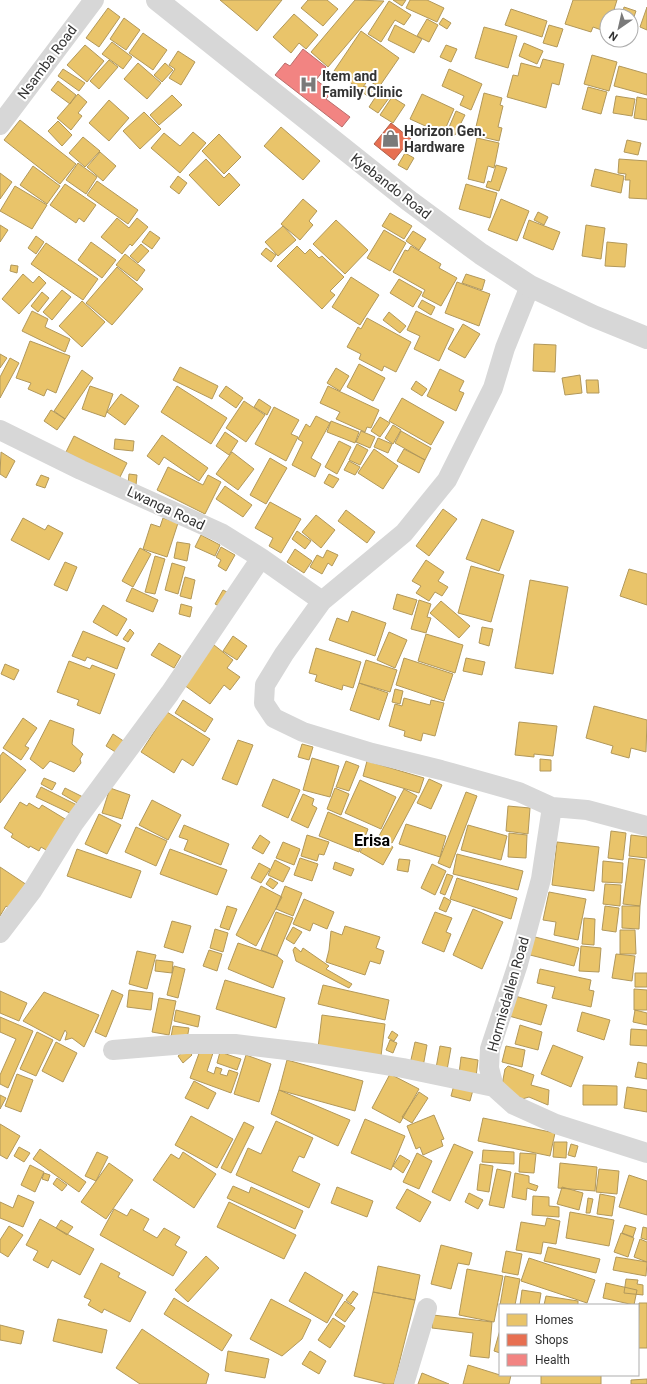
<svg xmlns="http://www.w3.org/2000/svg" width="647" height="1384" font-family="Roboto,sans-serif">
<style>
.homes{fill:#e9c46a;stroke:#b2985a}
.shops{fill:#e76f51;stroke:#b15d48}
.health{fill:#f28482;stroke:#b96c6a}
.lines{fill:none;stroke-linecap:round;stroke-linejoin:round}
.minor{stroke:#d7d7d7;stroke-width:20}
.tertiary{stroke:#d7d7d7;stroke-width:22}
.labels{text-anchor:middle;stroke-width:4;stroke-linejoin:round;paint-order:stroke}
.street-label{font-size:14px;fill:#333;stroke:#fff}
.poi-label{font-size:14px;font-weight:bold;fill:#333;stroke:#fff;text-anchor:start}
.quarter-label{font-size:16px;font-weight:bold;fill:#000;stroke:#fff}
</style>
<rect width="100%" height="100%" fill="#fff"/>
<path class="homes" d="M220 0H282L257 31Z
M308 0H327L338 9 323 26 301 8Z
M355 0 384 1 328 67 311 52Z
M393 0H406L402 6Z
M410 0H427L444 8 437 22 406 8Z
M573 0H617L612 16H607V32L593 27 591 32 565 24Z
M389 1 411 15 404 25 395 20 381 42 368 34Z
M624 7 636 11 631 25V16H622Z
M647 7V30L640 27Z
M108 8 120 17 99 47 86 38Z
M511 9 547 21 542 37 505 25Z
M294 14 318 35 306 49 299 43 291 53 273 37Z
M124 18 140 30 126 50 110 39Z
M443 18 451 23 447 29 439 24Z
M427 19 438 25 429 42 417 36Z
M395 25 422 39 414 53 388 40Z
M549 25 563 29 557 47 543 43Z
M484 27 517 36 508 68 475 58Z
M361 31 399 58 379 87 368 80 361 90 334 71Z
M143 33 167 50 153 70 129 53Z
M112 42 132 57 123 69 102 54Z
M524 43 543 51 537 64 519 56Z
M85 45 104 61 87 82 67 65Z
M446 45 457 49 451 62 440 57Z
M178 51 195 62 181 85 169 78 175 69 169 65Z
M592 55 617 62 609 91 584 84Z
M543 59 564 64 559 85 552 83 546 108 507 97 513 75 518 76 521 63 540 68Z
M109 60 118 67 99 89 90 81Z
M138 63 161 83 147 99 124 79Z
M165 63 173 70 162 82 154 75Z
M619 66 647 74V95L614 86Z
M63 69 85 83 79 91 58 76Z
M449 69 482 84 471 110 460 105 464 96 442 86Z
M58 81 76 95 70 104 51 90Z
M365 86 375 93 370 98 361 91Z
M382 87 392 94 378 113 369 107Z
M588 87 607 92 601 114 582 109Z
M484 93 502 98 500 105 503 106 498 127 502 128 499 141 474 135Z
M78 94 87 102 78 113 82 116 71 130 57 118Z
M422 94 454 109 443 134 410 119Z
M172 95 182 105 159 125 150 115Z
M616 96 635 99 632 116 613 113Z
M392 97 405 105 393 123 380 115Z
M637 97 647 99V120L634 118Z
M109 100 129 118 109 141 89 123Z
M456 111 465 115 455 135 447 132Z
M144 112 161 129 140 149 123 131Z
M20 120 76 164 60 184 4 140Z
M58 121 72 135 62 146 48 131Z
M281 127 320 161 303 180 264 146Z
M193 132 206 143 180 173 151 148 164 133 180 146Z
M219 134 241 157 224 174 202 151Z
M83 137 100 151 85 167 69 153Z
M477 138 499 143 494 168 488 166 484 183 468 179Z
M627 140 641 143 638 155 624 152Z
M100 152 116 166 103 181 87 167Z
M405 153 414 158 407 170 398 165Z
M206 159 224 178 229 173 240 185 219 206 189 175Z
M619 159 647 161V199L629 198 630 180H625L626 174 618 173Z
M78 163 97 177 86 194 66 180Z
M496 165 507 168 499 191 486 187 488 181 491 182Z
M33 166 60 186 47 204 20 185Z
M595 169 624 176 621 193 591 186Z
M0 173 12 182 0 199Z
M178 176 187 183 179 194 170 187Z
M97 181 138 210 128 224 87 195Z
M65 184 96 205 84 222 79 218 76 223 50 205Z
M466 184 497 193 490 218 459 209Z
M15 186 47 205 32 229 0 211Z
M303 199 317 211 309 221 313 225 300 240 281 224Z
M501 199 529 211 517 241 488 230Z
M538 212 548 217 544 225 534 220Z
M390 213 412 226 404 239 382 226Z
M117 218 129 228 137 218 148 227 132 246 130 244 122 254 101 237Z
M336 220 368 250 345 274 313 244Z
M529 220 560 232 553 250 523 238Z
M0 225 8 230 0 242Z
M586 225 605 228 601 259 582 256Z
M283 226 296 240 278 256 265 242Z
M384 230 406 243 390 271 367 258Z
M150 231 160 238 152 249 142 242Z
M413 231 426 239 419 250 406 241Z
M36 236 44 242 36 254 28 248Z
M91 242 116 260 102 278 78 260Z
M607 242 627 244 625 267 605 266Z
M46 243 98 279 83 300 31 264Z
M141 244 149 251 138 263 130 256Z
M297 246 305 254 310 249 319 258 322 256 344 277 330 291 335 295 322 309 277 266Z
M411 246 441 264 439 268 457 278 441 306 422 296 425 290 393 272 405 250 408 251Z
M266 248 276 255 271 262 261 254Z
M125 254 145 270 137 281 116 265Z
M11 265 18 266 17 273 10 271Z
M117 267 143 289 112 325 86 303Z
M23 274 33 283 39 276 46 283 19 314 2 299Z
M466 274 485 280 482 290 462 283Z
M351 277 379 295 360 325 332 307Z
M399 279 422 292 413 307 390 293Z
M457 282 490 294 479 326 445 313Z
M62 290 71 297 52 320 43 312Z
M42 292 49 298 38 312 31 306Z
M422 300 435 307 431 315 418 307Z
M82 301 105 322 82 347 59 326Z
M32 311 48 319 45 327 70 339 65 352 22 331Z
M416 311 454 329 439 361 414 349 420 336 407 330Z
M389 312 406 326 400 333 383 320Z
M367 318 411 342 396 372 384 366 382 371 359 359 361 354 347 347 358 327 361 329Z
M463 324 480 334 465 358 448 349Z
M30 341 70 356 56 393 47 389 44 396 28 389 31 383 16 378Z
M534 344 556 345 555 372 533 371Z
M0 354 7 358 0 368Z
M10 358 19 363 0 398V377Z
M359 364 385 378 373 401 347 387Z
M180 367 218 386 212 399 173 380Z
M336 368 349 376 340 391 327 383Z
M440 369 464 381 459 391 464 393 456 411 427 396Z
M82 370 93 378 65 419 54 411Z
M580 375 582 393 565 395 562 378Z
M586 380H598L599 393H587Z
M416 381 427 389 422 396 411 389Z
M90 386 113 394 105 417 82 409Z
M177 386 227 418 211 444 161 412Z
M226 386 243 398 236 408 219 396Z
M328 386 379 410 371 428 367 427 365 432 336 419 340 412 320 403Z
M121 394 139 406 125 425 107 412Z
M402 398 444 422 431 445 389 421Z
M259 399 271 407 267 415 254 407Z
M244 401 265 415 246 442 226 428Z
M274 407 299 420 291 434 298 437 286 461 255 444Z
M51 410 65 419 57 430 44 421Z
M316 416 330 423 311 458 321 464 315 477 292 465 303 442 298 439 306 424 310 427Z
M380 417 390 423 380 437 371 431Z
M331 421 359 432 355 443 327 432Z
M393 425 401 430 393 444 385 438Z
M361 431 375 437 370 448 356 442Z
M401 431 431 448 425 460 395 443Z
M225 432 238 441 229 455 216 446Z
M162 435 208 468 199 481 164 457 159 465 147 456Z
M74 436 127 463 119 479 66 452Z
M378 438 392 444 388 453 374 447Z
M115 439 134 441 133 451 114 449Z
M339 441 351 447 337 474 325 467Z
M357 444 368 450 360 465 349 460Z
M374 449 398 466 383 489 358 473Z
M404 449 425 460 419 473 397 461Z
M1 452 15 461 6 478 0 474Z
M232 452 254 469 238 490 216 474Z
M270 458 287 468 266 504 250 495Z
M349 461 360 467 355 475 344 470Z
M168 467 203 485 208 475 221 482 205 514 157 490Z
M129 474 137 475 136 485 128 484Z
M329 474 339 479 333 488 324 483Z
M41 475 49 478 45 488 36 485Z
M225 486 252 505 243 517 216 499Z
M270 502 301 519 281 553 269 546 273 538 255 528Z
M443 509 457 519 429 556 416 546Z
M346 510 375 532 367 543 338 521Z
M316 515 335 530 321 548 302 532Z
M23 518 45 530 48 525 63 533 49 560 11 540Z
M163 518 178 523 167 557 143 549 151 524 160 527Z
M482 519 514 531 499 571 466 559Z
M297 531 311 541 305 549 292 539Z
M201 535 220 545 215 556 195 547Z
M177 542 190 544 187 561 174 558Z
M221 547 235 555 226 571 218 566 221 560 216 557Z
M140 548 151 554 133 587 122 581Z
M295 549 312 561 304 573 287 562Z
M327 550 338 555 332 566 328 563 322 574 310 567 317 555 323 558Z
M155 556 165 559 155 594 145 592Z
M426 560 444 572 438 581 448 587 442 596 435 592 429 601 416 593 421 586 412 581Z
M65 562 77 567 67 591 54 585Z
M172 563 185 567 178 594 165 590Z
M471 566 504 575 491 622 458 613Z
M629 569 647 574V605L620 596Z
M185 577 195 580 191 599 180 596Z
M530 580 568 587 553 674 515 668Z
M132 588 158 600 153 612 126 601Z
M223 590 231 594 223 608 215 604Z
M397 594 417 600 412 615 393 609Z
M419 600 431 604 427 617 431 618 426 633 411 629Z
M441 601 470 626 459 638 430 613Z
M181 604 192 607 190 617 179 614Z
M103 605 127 619 117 636 93 622Z
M352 611 386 623 375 656 329 640 337 618 348 622Z
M482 627 493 629 489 646 479 643Z
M130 629 134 633 128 642 123 639Z
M83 631 125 648 117 669 87 657 85 661 72 656Z
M389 632 407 640 395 668 377 660Z
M426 634 463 645 455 673 418 661Z
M233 636 247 646 237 660 223 651Z
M159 643 181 656 174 668 151 655Z
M214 645 233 660 227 668 240 677 230 690 224 685 210 704 184 685Z
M316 648 361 662 353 688 343 685 342 690 315 681 317 675 309 673Z
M404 658 453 674 444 701 396 685Z
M466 658 485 662 482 675 463 671Z
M366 660 397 670 390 692 359 683Z
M69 661 90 669 92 665 115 674 100 714 77 705 79 700 57 692Z
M5 664 19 670 14 680 1 674Z
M359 683 388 693 379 720 350 710Z
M395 689 403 691 400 704 392 702Z
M404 698 430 705 431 700 444 703 435 736 423 733 421 741 404 736 405 731 389 726 395 704 402 706Z
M183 700 213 719 205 732 175 713Z
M594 706 647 720 646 752 631 748 629 758 611 753 613 746 586 738Z
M167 712 210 739 193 766 182 759 174 773 141 752Z
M23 718 37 728 25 746 29 748 21 760 3 748Z
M50 720 74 729 72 744 83 754 80 759 81 763 74 772 50 761 43 769 30 759Z
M519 722 557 726 553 756 534 754V757L515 755Z
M113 734 125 742 117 753 106 746Z
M238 740 253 745 237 785 222 779Z
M302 744 313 747 309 760 298 757Z
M3 752 26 770 0 803V756Z
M312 758 339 766 330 797 303 790Z
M540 759 551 760V771H540Z
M346 761 359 766 349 791 336 787Z
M367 761 424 778 419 793 363 776Z
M44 778 56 783 52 790 41 784Z
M273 779 300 790 288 818 262 806Z
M429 779 442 785 431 809 417 803Z
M360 780 396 797 381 829 345 813Z
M41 787 79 806 74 815 36 797Z
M65 788 83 797 79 804 62 794Z
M110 788 130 795 122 819 102 813Z
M335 788 349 794 341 815 327 809Z
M404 789 417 796 392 843 379 836Z
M466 792 477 796 450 868 438 863Z
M303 794 314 799 312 805 317 808 308 828 291 820Z
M152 800 181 815 168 840 139 825Z
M20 802 27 806 29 803 39 809 42 805 70 822 51 853 41 847 39 851 30 846 29 848 11 837 13 834 4 828Z
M508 806 530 808 528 834 506 831Z
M328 812 368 829 359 852 319 836Z
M99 814 121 825 107 854 85 844Z
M406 824 446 836 440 857 399 844Z
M184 825 229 844 221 865 184 850 188 840 179 837Z
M468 825 507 836 501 860 461 850Z
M136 827 167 841 156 866 125 852Z
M611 831 626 833 623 860 608 858Z
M509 833 527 835 526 858 508 857Z
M370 834 393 847 383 865 360 852Z
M260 835 270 842 263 854 252 848Z
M307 835 329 842 324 855 319 854 317 861 301 856Z
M631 835 647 837V858L629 856Z
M283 842 300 849 294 865 276 858Z
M557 842 599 847 594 891 552 885Z
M77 849 141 871 131 898 67 876Z
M170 849 227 870 217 895 160 874Z
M457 854 523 871 518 890 453 874Z
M300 858 318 864 312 881 294 875Z
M629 858 645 860 640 906 623 904Z
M399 859 410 860 408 872 397 870Z
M275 860 290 868 283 882 268 875Z
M603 861 623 863 622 883 602 882Z
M335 862 354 869 351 876 333 869Z
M259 863 270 869 261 883 251 878Z
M432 864 446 871 435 895 421 888Z
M0 867 27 885 10 909 6 906 0 916Z
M447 874 453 876 445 895 440 893Z
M270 878 278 883 273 889 266 884Z
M457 878 517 898 511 919 450 899Z
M605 884 621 885 620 906 603 904Z
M261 886 282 897 256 946 236 935Z
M285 886 302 893 293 916 276 909Z
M549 892 586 899 578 940 554 935 556 922 543 920Z
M444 897 451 901 446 912 439 909Z
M304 899 334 912 327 929 313 923 310 931 293 924Z
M227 906 237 909 229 930 220 927Z
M605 906 619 908 616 932 602 930Z
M622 906H640L639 929 622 928Z
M473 909 503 922 482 969 453 955Z
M276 912 293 918 277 956 261 950Z
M435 912 452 918 446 932 451 934 444 952 422 943Z
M584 918 595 919 594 945 582 944Z
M172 921 191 926 183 953 164 947Z
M345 926 380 937 376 948 384 951 380 964 370 961 365 975 326 962 329 950 331 931 342 935Z
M293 927 302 932 294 944 286 939Z
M215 929 228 933 223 952 210 948Z
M620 930H635L636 954H620Z
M531 936 579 948 574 966 526 954Z
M238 943 277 956 283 961 273 988 228 969Z
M581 946 601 948 599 972 579 971Z
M295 947 301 952 303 948 329 966 326 969 352 984 349 988 296 961 293 950Z
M209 950 222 954 217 971 203 966Z
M137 951 156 955 147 989 129 984Z
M616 954 635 956 632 981 612 978Z
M156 960 173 962 172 973 155 971Z
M174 966 185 969 178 998 167 995Z
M540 969 591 980 589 990 594 991 591 1007 552 998 555 987 537 983Z
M635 973H647V987H635Z
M225 980 285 998 276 1028 216 1009Z
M323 985 389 1000 385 1020 318 1004Z
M634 989 647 990V1010H634Z
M112 990 123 995 106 1037 95 1032Z
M129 990 153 993 151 1010 127 1007Z
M0 991 27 1003 19 1021 0 1013Z
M44 992 99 1015 84 1047 72 1038 65 1040 67 1033 65 1030 60 1041 23 1021Z
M515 996 547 1005 541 1025 509 1016Z
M159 998 176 1001 169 1035 152 1032Z
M176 1010 200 1016 198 1027 174 1021Z
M635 1010 647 1013V1025L633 1022Z
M582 1012 610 1020 604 1040 577 1031Z
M322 1015 385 1024 381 1056 318 1048Z
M0 1017 33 1031 8 1088 0 1084V1075L16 1039 0 1032Z
M520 1025 542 1032 538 1050 515 1044Z
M173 1026 189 1028 187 1039 171 1037Z
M631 1029 647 1030V1046L630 1045Z
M392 1031 398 1035 394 1041 388 1038Z
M37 1032 53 1040 36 1076 20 1069Z
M390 1040 397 1043 393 1053 386 1050Z
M56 1042 77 1053 63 1082 42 1071Z
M415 1042 427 1045 423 1067 410 1064Z
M553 1045 583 1057 571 1087 541 1074Z
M440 1046 451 1048 447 1070 436 1068Z
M506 1046 525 1050 522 1067 502 1062Z
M201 1048 213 1053 207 1071 214 1074 216 1067 222 1069 220 1074 227 1076 229 1070 238 1073 231 1093 190 1078Z
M187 1049 192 1055 183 1063 178 1056Z
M220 1052 241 1059 237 1070 217 1063Z
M246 1055 271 1064 259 1102 234 1094Z
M461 1057 478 1060 476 1077 459 1074Z
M287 1060 363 1081 355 1111 279 1090Z
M638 1062 647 1064V1079L635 1077Z
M508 1066 534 1075 531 1085 549 1090 548 1105 529 1097 522 1099 502 1085 505 1069Z
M17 1074 33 1080 21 1112 5 1106Z
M390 1074 419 1089 400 1123 372 1108Z
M194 1081 216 1093 208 1109 185 1098Z
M454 1085 473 1090 470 1101 451 1096Z
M583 1085 617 1086V1105H583Z
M627 1087 647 1090V1112L624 1108Z
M279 1090 350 1120 338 1146 271 1114Z
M419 1092 428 1098 412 1123 402 1117Z
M0 1095 6 1098 0 1109Z
M434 1115 444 1139 441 1140 443 1146 423 1155 420 1147 416 1149 407 1126Z
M191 1116 233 1139 217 1168 175 1145Z
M483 1118 555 1133 550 1156 478 1141Z
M365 1119 405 1136 391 1170 351 1153Z
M276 1121 313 1138 304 1158 299 1156 292 1171 320 1184 309 1208 236 1175 248 1148 261 1154Z
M244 1122 254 1127 231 1173 221 1168Z
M0 1124 20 1136 7 1159 0 1155Z
M554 1142H567L566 1158 553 1157Z
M454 1144 473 1152 450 1201 432 1192Z
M571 1144 578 1146 575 1157 568 1155Z
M19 1147 30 1153 24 1162 14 1156Z
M40 1149 86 1182 79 1192 33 1159Z
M483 1150 514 1152V1164L482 1162Z
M97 1152 108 1157 96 1181 85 1176Z
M183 1152 216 1174 194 1208 153 1180 171 1154 179 1159Z
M417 1153 432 1161 419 1189 403 1182Z
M520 1153 536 1154 534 1173 519 1172Z
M400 1155 410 1161 403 1173 393 1166Z
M109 1163 133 1180 106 1219 81 1202Z
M560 1163 597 1167 595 1191 558 1188Z
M480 1164 493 1166 489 1192 477 1190Z
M30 1165 44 1172 35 1192 21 1185Z
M497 1169 511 1172 504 1208 489 1205Z
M599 1169 619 1171 617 1194 596 1192Z
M44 1173 50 1175 48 1181 42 1179Z
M515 1173 529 1176V1183L538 1186 536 1191 527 1188 526 1200 512 1197Z
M629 1175 647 1181V1215L619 1207Z
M57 1178 67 1185 62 1191 53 1184Z
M233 1186 249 1193 251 1187 303 1211 295 1229 227 1198Z
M337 1187 373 1201 367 1217 331 1203Z
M562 1187 583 1193 579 1210 557 1204Z
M407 1189 431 1202 420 1222 396 1208Z
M469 1193 483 1200 478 1209 465 1202Z
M600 1194 615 1197 612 1216 597 1214Z
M18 1195 34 1202 23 1227 0 1218V1202L13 1208Z
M533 1196 549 1197V1206L559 1207V1217L532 1215Z
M588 1198 593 1199 590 1213H586Z
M229 1202 296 1235 284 1259 217 1227Z
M114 1209 127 1216 131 1209 149 1219 143 1230 157 1238 164 1228 180 1237 175 1245 187 1252 173 1276 100 1235Z
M570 1212 614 1220 609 1246 566 1238Z
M547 1218 560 1221 556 1244 543 1242 541 1254 516 1250 521 1222 545 1226Z
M40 1219 94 1249 80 1275 52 1260 48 1268 33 1260 38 1251 26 1245Z
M61 1220 73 1227 67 1235 56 1228Z
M625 1225 636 1228 633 1237 622 1233Z
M9 1226 23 1235 8 1257 0 1252V1240Z
M643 1227 647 1228V1240L641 1238Z
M621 1233 634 1238 628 1257 614 1252Z
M640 1239 647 1242V1262L634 1257Z
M441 1245 472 1253 469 1265 458 1263 451 1289 431 1284Z
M548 1247 600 1259 596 1273 544 1261Z
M506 1251 522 1254 518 1275 502 1272Z
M206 1256 219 1268 188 1302 175 1290Z
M616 1257 647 1262 646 1276 613 1270Z
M529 1258 595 1280 587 1303 521 1281Z
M101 1263 120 1273 118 1277 146 1292 130 1322 104 1309 102 1313 88 1305 91 1300 84 1297Z
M378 1266 420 1275 415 1300 373 1292Z
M467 1269 503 1276 494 1322 459 1315Z
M305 1272 343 1295 327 1323 289 1301Z
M505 1276 520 1279 515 1305H500Z
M626 1279 638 1280 637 1284 643 1285V1295L624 1293Z
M606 1283 637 1290 634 1305 603 1298Z
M522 1290 541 1293 539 1305H520Z
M353 1291 358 1294 351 1304 346 1300Z
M373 1292 415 1300 394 1384H386L354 1376Z
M546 1296 578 1301V1305H544Z
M174 1298 232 1335 222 1351 164 1314Z
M271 1299 311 1320 302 1339 282 1356 250 1339Z
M345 1301 355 1308 345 1322 335 1315Z
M639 1303H647V1348H638Z
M433 1315 492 1322 489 1358 470 1356 473 1333 432 1328Z
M333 1318 345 1326 330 1348 318 1340Z
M58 1319 107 1330 102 1353 53 1341Z
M0 1325 24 1331 21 1344 0 1340Z
M142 1329 209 1374 206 1384H140L116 1368Z
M500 1330V1353L494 1351Z
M228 1351 269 1359 265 1378 225 1371Z
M310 1351 326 1361 319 1374 302 1364Z
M468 1365 500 1375H511L509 1384H463Z
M422 1373 449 1384H418Z
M541 1375H601V1384H541Z
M647 1379V1384H631V1380Z"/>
<path class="shops" d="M391 123 411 139 394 160 374 144Z"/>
<path class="health" d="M303 49 326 67 316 80 332 92 326 99 350 117 342 127 275 75 285 63 290 66Z"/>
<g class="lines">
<path class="minor" d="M0 125 94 0
M530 286 505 348 493 388 447 480 404 533 322 601 284 654 265 685 264 703 274 718 303 732 372 753 441 770 519 792 552 807 587 810 647 826
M0 430 81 470 221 533 261 558 322 601
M552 807 541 879 518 964 490 1049 489 1068 494 1087 514 1105 556 1124 647 1153
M0 933 32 891 74 823 170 693 261 558
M113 1050 186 1044H235L312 1053 403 1068 494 1087
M404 1384 427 1308"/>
<path class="tertiary" d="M157 0 408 200 481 254 530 286 593 316 647 338"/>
</g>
<defs>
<symbol id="hospital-bare" viewBox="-9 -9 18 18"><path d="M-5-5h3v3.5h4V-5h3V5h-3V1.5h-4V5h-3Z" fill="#7a7a7a" stroke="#fff" stroke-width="2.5" paint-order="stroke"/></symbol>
<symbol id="shop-bare" viewBox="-9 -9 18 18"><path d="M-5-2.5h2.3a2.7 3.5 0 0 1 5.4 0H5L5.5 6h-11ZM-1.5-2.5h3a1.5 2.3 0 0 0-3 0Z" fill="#7a7a7a" stroke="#fff" stroke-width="2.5" paint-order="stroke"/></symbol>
</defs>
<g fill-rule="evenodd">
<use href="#hospital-bare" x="296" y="72" width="25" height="25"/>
<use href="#shop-bare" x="378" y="126" width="25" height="25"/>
</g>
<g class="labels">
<g class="street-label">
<text transform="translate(47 62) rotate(-53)" y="5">Nsamba Road</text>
<text transform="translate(391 186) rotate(38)" y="5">Kyebando Road</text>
<text transform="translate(166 508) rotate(25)" y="5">Lwanga Road</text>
<text transform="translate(508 994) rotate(-74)" y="5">Hormisdallen Road</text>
</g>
<g class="poi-label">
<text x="322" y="81">Item and<tspan x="322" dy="16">Family Clinic</tspan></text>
<text x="404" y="136">Horizon Gen.<tspan x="404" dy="16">Hardware</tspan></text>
</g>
<g class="quarter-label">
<text x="372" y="846">Erisa</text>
</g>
</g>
<rect x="499" y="1304" width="140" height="72" fill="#ffffff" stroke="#adadad"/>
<rect x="507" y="1314" width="20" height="12" fill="#e9c46a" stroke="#adadad"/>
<text x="535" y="1324" font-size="12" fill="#333333">Homes</text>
<rect x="507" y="1334" width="20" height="12" fill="#e76f51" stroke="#adadad"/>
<text x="535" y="1344" font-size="12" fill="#333333">Shops</text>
<rect x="507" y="1354" width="20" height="12" fill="#f28482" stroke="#adadad"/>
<text x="535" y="1364" font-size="12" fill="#333333">Health</text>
<g transform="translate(619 28) rotate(214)"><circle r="19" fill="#ffffff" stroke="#adadad"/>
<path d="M0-3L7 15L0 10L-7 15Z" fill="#7a7a7a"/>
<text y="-6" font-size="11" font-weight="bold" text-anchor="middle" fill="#333333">N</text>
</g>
</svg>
